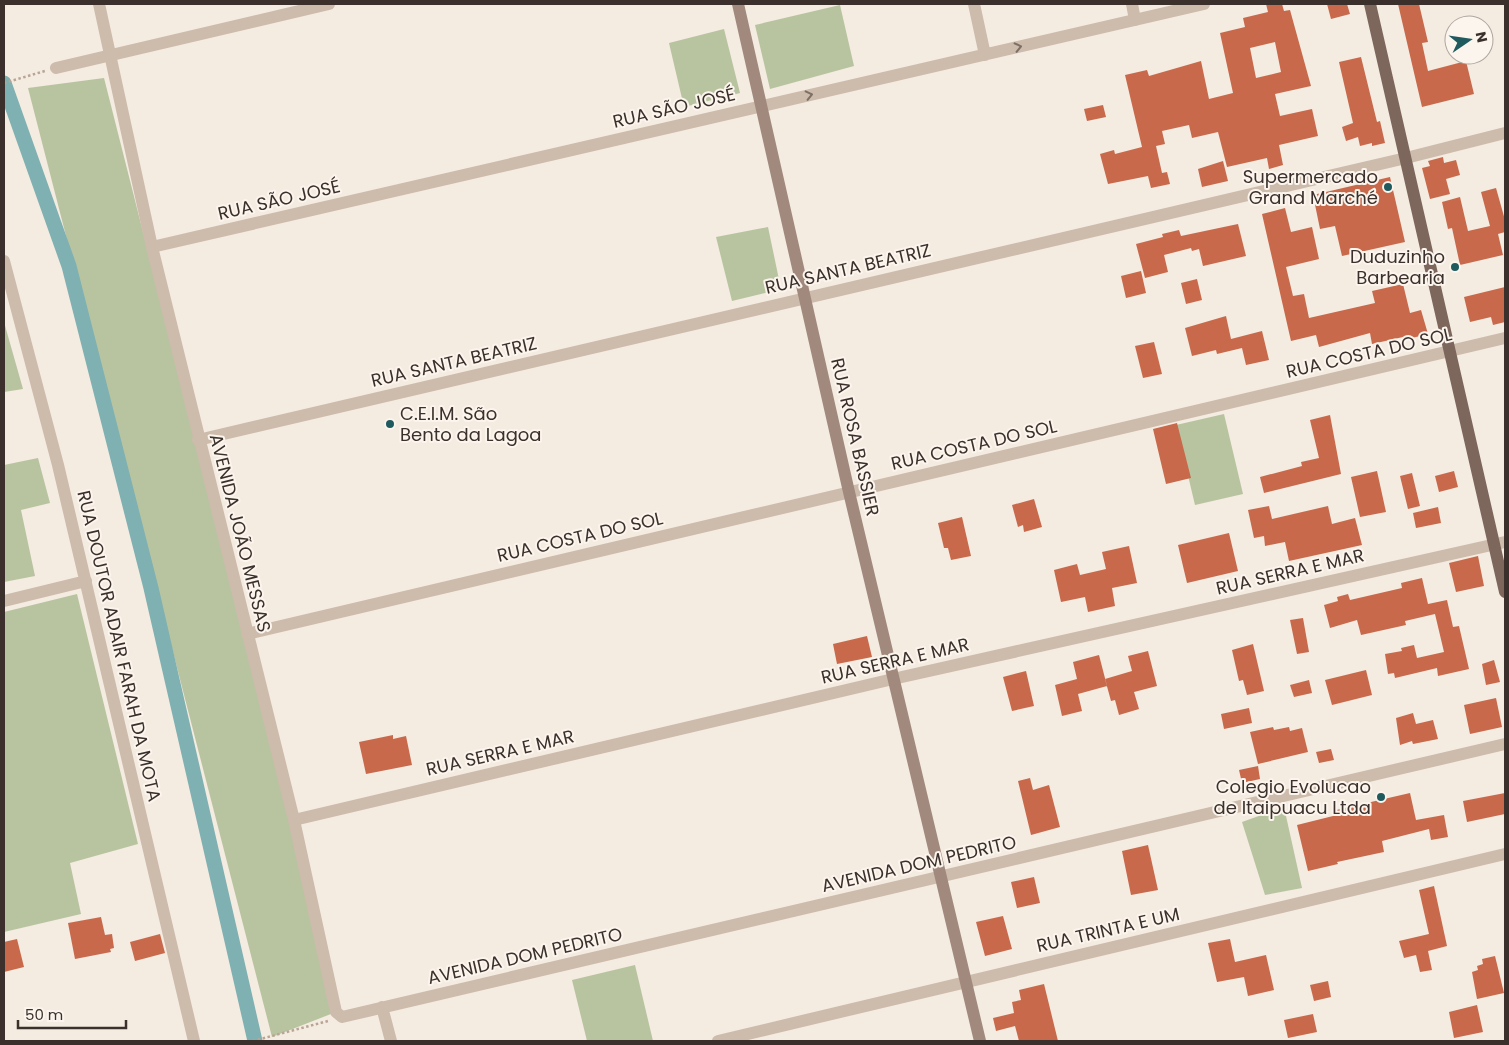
<svg xmlns="http://www.w3.org/2000/svg" width="1509" height="1045" font-family="Poppins,sans-serif">
<style>
.green{fill:#b8c4a0}
.lines{fill:none;stroke-linecap:round;stroke-linejoin:round}
.canal{stroke:#7fb0b2;stroke-width:15}
.building{fill:#c8694b;fill-rule:evenodd}
.path{stroke:#b9a596;stroke-width:2.5;stroke-dasharray:2.5 2.5;stroke-linecap:butt}
.street{stroke:#cdbbac;stroke-width:12}
.secondary{stroke:#a18a7d;stroke-width:12}
.primary{stroke:#7d675c;stroke-width:12}
.oneway{stroke:#7d6f65}
.poi-dot{fill:#1f5a5e;stroke:#fbf5ee;stroke-width:2}
.labels{text-anchor:middle;stroke-width:4;stroke-linejoin:round;paint-order:stroke}
.street-label{font-size:18px;fill:#3b302b;stroke:#fbf5ee}
.poi-label{font-size:18px;fill:#3b302b;stroke:#fbf5ee;text-anchor:end}
</style>
<rect width="100%" height="100%" fill="#f4ebe1"/>
<path class="green" d="M840 5 854 66 770 89 755 25Z
M724 29 740 93 684 107 669 43Z
M104 78 342 1017 336 1012 272 1037 28 88Z
M768 227 781 289 732 301 716 237Z
M4 322 23 389 4 392Z
M1224 414 1243 494 1195 505 1176 425Z
M38 458 50 503 21 510 35 576 4 582V465Z
M77 594 138 844 70 863 81 914 4 932V612Z
M1284 807 1302 888 1265 895 1242 822Z
M635 965 653 1041H587L572 980Z"/>
<g class="lines">
<path class="canal" d="M4 83 69 266 151 588 255 1041"/>
</g>
<path class="building" d="M1266 4H1282L1284 11 1290 10 1311 86 1275 94 1280 116 1312 109 1318 136 1279 145 1283 165 1269 169 1267 158 1227 167 1218 132 1192 138 1189 125 1162 131 1165 144 1156 146 1162 173 1167 172 1170 184 1151 188 1148 176 1108 184 1100 154 1114 150 1115 154 1142 147 1125 75 1147 70 1149 76 1201 61 1209 99 1233 93 1220 33 1245 27 1243 18 1268 12ZM1275 42 1281 72 1256 78 1250 48Z
M1327 4H1347L1350 14 1331 19Z
M1398 4H1419L1428 42 1422 43 1428 71 1466 61 1474 94 1422 107Z
M1361 57 1377 122 1380 121 1385 143 1372 146V143L1360 146 1358 137 1346 141 1342 127 1353 123 1339 62Z
M1103 105 1106 117 1087 121 1084 109Z
M1443 157 1444 163 1456 160 1460 175 1446 179 1450 194 1430 199 1422 168 1430 166 1428 161Z
M1223 161 1228 181 1202 187 1198 169Z
M1390 177 1405 242 1342 256 1335 226 1320 229 1313 195Z
M1496 188 1505 220V232L1498 234 1503 255 1460 265 1452 228 1448 229 1442 202 1460 197 1468 231 1490 226 1481 192Z
M1285 208 1291 232 1312 227 1319 259 1286 267 1293 296 1304 294 1309 318 1375 303 1372 291 1403 284 1410 313 1421 310 1428 334 1404 340 1403 337 1372 344 1370 333 1319 347 1316 335 1291 341 1262 214Z
M1238 224 1246 256 1203 266 1199 249 1192 251 1191 248 1164 255 1168 272 1145 278 1136 244 1163 237 1162 234 1179 230 1181 236Z
M1141 271 1146 293 1126 298 1121 276Z
M1197 279 1202 300 1186 304 1181 283Z
M1505 287V322L1493 325 1491 317 1470 322 1464 297Z
M1226 316 1231 339 1262 331 1269 360 1246 365 1242 348 1217 354 1216 350 1192 356 1185 328Z
M1154 342 1162 374 1143 378 1135 346Z
M1330 415 1341 474 1264 493 1260 477 1302 466 1301 462 1319 458 1310 420Z
M1177 423 1191 478 1166 484 1153 429Z
M1377 471 1386 512 1360 517 1351 477Z
M1454 471 1458 487 1439 492 1435 476Z
M1412 473 1420 506 1408 509 1400 476Z
M1034 499 1042 527 1024 532 1023 525 1018 527 1012 505Z
M1269 506 1272 519 1328 506 1332 524 1355 518 1362 545 1289 561 1285 542 1265 546 1264 536 1254 538 1248 510Z
M1438 507 1441 523 1416 528 1413 513Z
M962 517 971 556 951 560 948 548H944L938 523Z
M1229 533 1238 571 1187 583 1178 545Z
M1129 546 1137 583 1112 588 1115 606 1088 612 1085 597 1061 602 1054 570 1077 564 1080 575 1106 569 1102 552Z
M1478 556 1484 586 1456 592 1449 563Z
M1422 578 1428 604 1447 600 1453 627 1459 626 1469 669 1438 676 1437 668 1395 678 1394 673 1388 674 1385 654 1402 651 1401 648 1414 645 1417 658 1444 652 1435 614 1405 621 1406 625 1361 635 1357 620 1330 628 1324 605 1338 601 1337 597 1348 594 1350 600 1402 588 1401 583Z
M1303 618 1309 652 1297 654 1290 620Z
M867 636 872 657 837 664 833 644Z
M1253 644 1264 691 1247 695 1243 680 1239 681 1232 650Z
M1148 651 1157 686 1134 692 1139 709 1119 715 1115 700 1111 701 1105 679 1132 671 1128 656Z
M1099 655 1107 686 1078 694 1082 711 1062 716 1055 685 1077 679 1073 662Z
M1494 660 1500 682 1486 685 1482 664Z
M1366 670 1372 695 1332 705 1325 680Z
M1026 671 1034 706 1012 711 1003 677Z
M1309 680 1312 693 1294 697 1290 685Z
M1496 698 1502 727 1470 734 1464 705Z
M1249 708 1252 723 1224 729 1221 714Z
M1413 713 1416 724 1433 720 1438 739 1413 744 1412 741 1400 745 1396 718Z
M1273 727 1274 730 1289 727 1290 731 1302 728 1308 752 1258 764 1250 732Z
M393 735V739L406 736 412 765 366 774 359 742Z
M1331 749 1334 760 1319 763 1316 752Z
M1258 766 1260 779 1242 783 1239 770Z
M1030 778 1033 790 1049 785 1060 827 1031 835 1018 781Z
M1410 793 1416 820 1444 815 1448 837 1431 840 1429 829 1382 841 1384 852 1337 862 1338 864 1308 871 1297 825 1333 816 1332 811Z
M1505 793V814L1467 822 1463 801Z
M1148 845 1158 890 1131 895 1122 851Z
M1034 877 1040 903 1017 908 1011 882Z
M1434 886 1447 946 1428 951 1432 970 1420 972 1416 955 1404 958 1399 941 1429 934 1419 890Z
M1003 916 1012 949 985 956 976 922Z
M101 917 105 935 112 934 114 948 110 949 111 952 75 959 68 923Z
M160 934 165 953 135 961 130 942Z
M17 939 24 967 4 972V942Z
M1230 939 1235 962 1266 955 1274 990 1248 996 1244 977 1217 982 1208 943Z
M1495 956 1504 993 1477 999 1472 972 1478 970 1477 966 1483 964 1482 959Z
M1328 981 1331 997 1314 1001 1310 985Z
M1044 984 1058 1041H1019L1015 1026 996 1031 993 1018 1014 1013 1012 1002 1021 1000 1019 990Z
M1477 1005 1483 1032 1454 1038 1449 1012Z
M1313 1014 1317 1032 1288 1038 1284 1020Z"/>
<g class="lines">
<path class="path" d="M4 83 45 71
M253 1041 328 1021"/>
<path class="street" d="M99 4 152 247 294 820 336 1012 342 1017 1505 744
M974 4 985 55
M1132 4 1135 20
M56 68 329 4
M152 247 1204 4
M4 261 58 465 194 1041
M198 440 1406 158 1505 133
M4 601 86 581
M247 634 1505 338
M294 820 893 679 1505 542
M382 1007 391 1041
M718 1041 1505 854"/>
<path class="secondary" d="M738 4 849 492 980 1041"/>
<path class="primary" d="M1370 4 1505 592"/>
</g>
<defs><path id="oneway-chevron" d="M-2-3.5L2.5 0L-2 3.5" fill="none" stroke-width="1.6" stroke-linecap="round" stroke-linejoin="round" transform="scale(1.25)"/></defs>
<g class="oneway">
<use href="#oneway-chevron" transform="translate(1018 47) rotate(-13)"/>
<use href="#oneway-chevron" transform="translate(809 95) rotate(-13)"/>
</g>
<g class="poi-dot">
<circle cx="1388" cy="187" r="5"/>
<circle cx="1455" cy="267" r="5"/>
<circle cx="390" cy="424" r="5"/>
<circle cx="1381" cy="797" r="5"/>
</g>
<g class="labels">
<g class="street-label">
<text transform="translate(674 108) rotate(-13)" y="6">RUA SÃO JOSÉ</text>
<text transform="translate(279 200) rotate(-13)" y="6">RUA SÃO JOSÉ</text>
<text transform="translate(848 269) rotate(-13)" y="6">RUA SANTA BEATRIZ</text>
<text transform="translate(1369 353) rotate(-13)" y="6">RUA COSTA DO SOL</text>
<text transform="translate(454 362) rotate(-13)" y="6">RUA SANTA BEATRIZ</text>
<text transform="translate(855 437) rotate(77)" y="6">RUA ROSA BASSIER</text>
<text transform="translate(974 445) rotate(-13)" y="6">RUA COSTA DO SOL</text>
<text transform="translate(240 533) rotate(76)" y="6">AVENIDA JOÃO MESSAS</text>
<text transform="translate(580 537) rotate(-13)" y="6">RUA COSTA DO SOL</text>
<text transform="translate(1290 572) rotate(-13)" y="6">RUA SERRA E MAR</text>
<text transform="translate(119 646) rotate(77)" y="6">RUA DOUTOR ADAIR FARAH DA MOTA</text>
<text transform="translate(895 661) rotate(-13)" y="6">RUA SERRA E MAR</text>
<text transform="translate(500 753) rotate(-13)" y="6">RUA SERRA E MAR</text>
<text transform="translate(919 864) rotate(-13)" y="6">AVENIDA DOM PEDRITO</text>
<text transform="translate(1108 930) rotate(-13)" y="6">RUA TRINTA E UM</text>
<text transform="translate(525 956) rotate(-13)" y="6">AVENIDA DOM PEDRITO</text>
</g>
<g class="poi-label">
<text x="1378" y="183">Supermercado<tspan x="1378" dy="21">Grand Marché</tspan></text>
<text x="1445" y="263">Duduzinho<tspan x="1445" dy="21">Barbearia</tspan></text>
<text x="400" y="420" text-anchor="start">C.E.I.M. São<tspan x="400" dy="21">Bento da Lagoa</tspan></text>
<text x="1371" y="793">Colegio Evolucao<tspan x="1371" dy="21">de Itaipuacu Ltda</tspan></text>
</g>
</g>
<rect width="1509" height="1045" fill="none" stroke="#3b302b" stroke-width="10"/>
<g transform="translate(1469 40) rotate(77)"><circle r="24" fill="#fbf5ee" stroke="#aea6a0"/>
<path d="M0-4L9 19L0 12L-9 19Z" fill="#1f5a5e"/>
<text y="-8" font-size="14" font-weight="bold" text-anchor="middle" fill="#3b302b">N</text>
</g>
<path d="M18 1020v8h108v-8" fill="none" stroke="#3b302b" stroke-width="2.5"/>
<text x="25" y="1020" font-size="15" fill="#3b302b" stroke="#fbf5ee" stroke-width="4" paint-order="stroke">50 m</text>
</svg>
